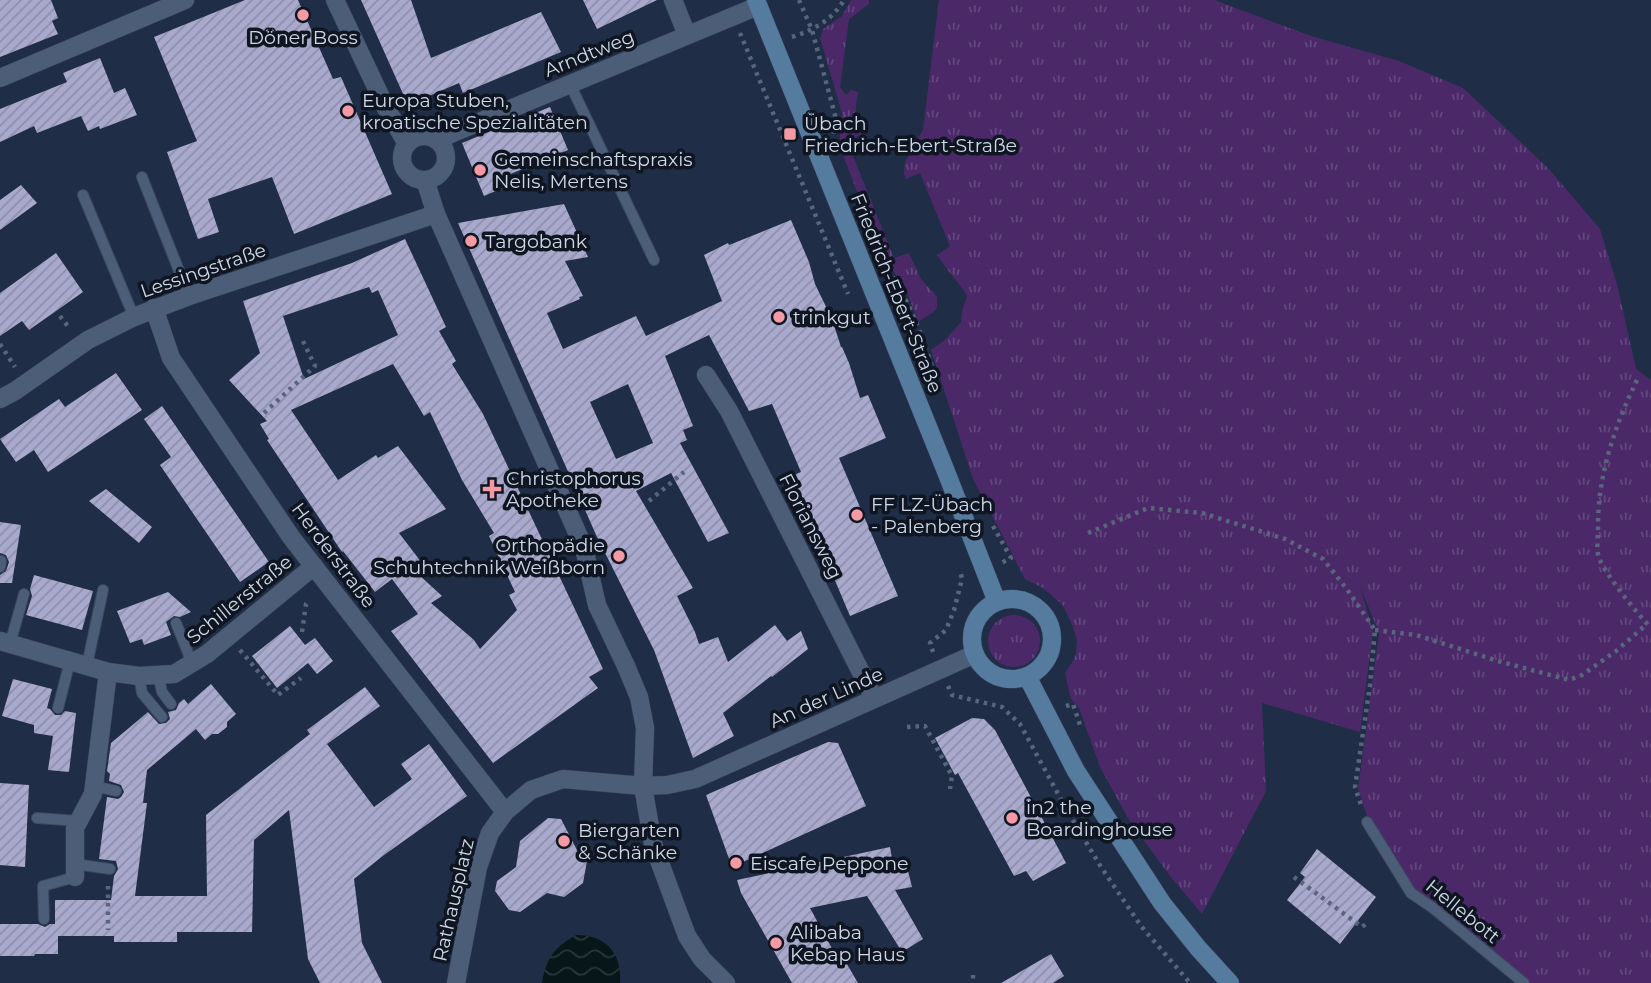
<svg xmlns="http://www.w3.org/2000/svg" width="1651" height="983" font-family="Montserrat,sans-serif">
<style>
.grass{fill:url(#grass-tufts)}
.water{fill:url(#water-waves)}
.building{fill:url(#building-hatch);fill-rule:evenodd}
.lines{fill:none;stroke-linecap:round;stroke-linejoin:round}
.service-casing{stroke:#3b485d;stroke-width:12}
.minor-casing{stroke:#3b485d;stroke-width:19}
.tertiary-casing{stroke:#3b485d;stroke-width:19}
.secondary-casing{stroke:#3b485d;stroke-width:19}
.path{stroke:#59657c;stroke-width:4.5;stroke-dasharray:3.5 5;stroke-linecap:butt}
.service{stroke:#4c5d78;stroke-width:10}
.minor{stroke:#4c5d78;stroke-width:18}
.tertiary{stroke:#4c5d78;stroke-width:18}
.secondary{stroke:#557b9e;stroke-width:18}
.poi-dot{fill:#f49aa4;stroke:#0f1621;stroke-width:2.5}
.labels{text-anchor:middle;stroke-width:7;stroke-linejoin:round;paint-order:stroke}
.poi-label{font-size:19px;fill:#ced8e8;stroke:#0f1621;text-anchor:start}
.street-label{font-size:19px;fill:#ced8e8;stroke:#0f1621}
</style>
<defs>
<pattern id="grass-tufts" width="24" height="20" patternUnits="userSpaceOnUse" patternTransform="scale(1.75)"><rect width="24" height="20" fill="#4b2969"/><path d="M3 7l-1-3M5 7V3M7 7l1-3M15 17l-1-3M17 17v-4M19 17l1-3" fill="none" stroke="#64477e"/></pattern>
<pattern id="water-waves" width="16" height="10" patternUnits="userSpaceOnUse" patternTransform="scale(1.75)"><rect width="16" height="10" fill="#071619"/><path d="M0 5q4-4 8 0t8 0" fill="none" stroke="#2a373a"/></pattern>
<pattern id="building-hatch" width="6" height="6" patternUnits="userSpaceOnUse" patternTransform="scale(1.75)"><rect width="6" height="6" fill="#a8a9cc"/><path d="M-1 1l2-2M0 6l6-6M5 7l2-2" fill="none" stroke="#8e8faa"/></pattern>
</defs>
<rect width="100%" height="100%" fill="#1f2d46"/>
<path class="grass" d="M851 0H869V4L849 19 840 87 846 95 851 90 858 92C855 111 854 116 862 134L847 141 894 258 909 253 921 279 937 297V308L932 313 918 322 909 297 875 240 839 144 842 113 820 38 823 29 842 16Z
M939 0H1214L1311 36 1399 61 1463 88 1549 169 1600 229 1617 284 1636 369 1651 380V983H1529L1416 890 1369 822 1358 789 1379 633 1360 586 1373 631 1360 732 1262 703 1266 791 1202 914 1170 876 1129 820 1100 767 1079 708 1071 699 1065 673 1073 661 1076 654 1077 640 1073 627 1063 605 1043 588 1025 579 973 479 931 350 945 340 961 322 962 311 967 296C958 281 946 269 937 255L950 246 920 173 906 179 904 174 905 162 923 130Z
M988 641a26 26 0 1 1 52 0a26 26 0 1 1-52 0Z"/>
<path class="water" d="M576 935C606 935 622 953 620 983H542C546 958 554 948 576 935Z"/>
<path class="building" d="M0 0H51L58 18 52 21 58 34 0 57Z
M245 0H298L333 79 341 77 392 194 294 234 272 177 208 199 219 232 198 239 167 152 197 141 154 37Z
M361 0H411L431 58 541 12 561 52 463 93 459 83 408 105Z
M583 0H657L597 29Z
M100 58 114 93 125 88 137 115 100 129 99 126 88 131 81 116 37 133 34 126 0 142V109L67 82 63 73Z
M550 107 568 150 501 178 505 187 484 196 462 143Z
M21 185 37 203 0 230V200Z
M564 204 588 257 565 261 583 296 579 297 580 299 547 313 563 349 636 316 646 336 722 301 704 255 728 243 729 245 791 220 809 262 815 284 832 319 841 347H842L849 363 860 398 868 395 886 438 839 458 898 596 850 616 791 476 801 472 772 404 749 411 709 335 665 356 693 426 683 430 687 440 680 443 729 533 708 542 671 473 636 491 693 588 677 596 695 632 699 644 718 637 728 662 775 625 787 641 801 631 808 649 772 677 771 676 723 713 734 736 693 758 654 650 597 537 458 223ZM628 384 653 443 616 459 590 402Z
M405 239 446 327 439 331 456 361 452 364 483 414 603 669 589 677 598 688 493 763 391 631 418 614 392 579 375 592 343 551 342 552 267 440 269 439 260 424 267 421 229 380 260 353 243 301 352 263ZM369 287 372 293 378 290 398 335 304 379 283 316ZM393 364 424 416 430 412 462 480 494 533 489 536 515 592 509 595 517 610 480 649 474 640 431 603 442 596 417 573 425 567 399 533 446 509 398 446 378 458 376 455 338 480 291 410Z
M56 253 83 292 29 330 22 321 0 336V293Z
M116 373 142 410 48 472 34 450 16 462 0 439 59 399 65 407Z
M162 406 269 562 240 582 160 465 171 457 144 419Z
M106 489 152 527 139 543 89 501Z
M0 522 21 525 12 583H0V575L6 571 9 562 6 555 0 553Z
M34 575 93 591 82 630 26 615 32 596 30 589Z
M168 592 191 612 180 617 174 616 166 622 171 635 144 645 142 639 130 643 117 611Z
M290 626 305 645 315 638 333 661 317 674 308 663 277 688 252 656Z
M13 679 52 689 47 708 50 709 55 715H61L65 711 76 713 69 772 48 770 53 736 34 733V725L2 716Z
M211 684 236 714 227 722V727L218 734H212L205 740 196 729 147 770 143 803H147L135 896H207L206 815 310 734 307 730 365 687 380 706 327 744 374 807 412 779 401 764 429 744 467 796 384 855 354 879 362 943 382 983H320L308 959 289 810 254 840 252 932H177V942H114V936H58V954H35L34 956H0V924H38L45 927 50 924H55V900H111L114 876 118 869 116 861 99 859 107 797 118 799 121 797 124 792 121 785 109 781 110 774 107 771 111 743 148 712 159 724 166 723 170 719 168 712 176 710 179 703 184 699 188 704Z
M972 718 984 719 995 730 1066 863 1033 881 1026 871 1014 876 958 773 955 775 935 738Z
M828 742 838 743 866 806 732 867 706 795Z
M0 783 29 785 25 867 0 865Z
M548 818 561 819 579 854 589 850 583 883 564 897 547 893 520 912 509 910 495 891 497 881 516 867 520 841Z
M890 847 894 870 907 867 912 887 895 890 923 939 902 952 867 896 810 908 836 956 841 954 858 983H792L741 893 737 880Z
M1317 849 1376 897 1340 944 1287 900 1305 877 1300 873Z
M1051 954 1064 976 1053 983H1001Z"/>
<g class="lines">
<defs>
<path id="service" d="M570 84 654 260
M142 177 189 296
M83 195 134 317
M0 567 1 561
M176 623 192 663
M10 644 24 594
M87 665 103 590
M158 675 162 692 171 704
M139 676 142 693 162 717
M58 708 70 661
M94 786 116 791
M37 818 79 821
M1367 822 1411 893 1433 908 1524 983
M75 864 110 869
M44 919 43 886 75 877"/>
<path id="minor" d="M335 0 386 108 407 144
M673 0 687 35
M0 78 185 0
M402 158a22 22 0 1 1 44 0a22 22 0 1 1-44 0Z
M436 140 758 6
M425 180 436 214 584 548 597 605 626 666 639 697 645 728 643 786
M154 308 171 358 291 537 505 812
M706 375 729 411 874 698
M0 399 15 391 88 340 134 317 189 296 436 214
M0 641 108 672 139 676 174 674 207 654 314 566
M75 877V828L93 794 108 672"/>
<path id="tertiary" d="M643 786 653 844 687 936 702 959 726 983
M456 983 478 867 490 833 505 812 531 790 563 779 643 786 667 785 695 779 975 654"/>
<path id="secondary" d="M756 0 945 469 997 602
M972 639a40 40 0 1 1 80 0a40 40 0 1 1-80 0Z
M1027 676 1076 771 1162 903 1198 948 1230 983"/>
</defs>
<use href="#service" class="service-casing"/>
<use href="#minor" class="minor-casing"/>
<use href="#tertiary" class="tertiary-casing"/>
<use href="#secondary" class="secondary-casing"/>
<path class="path" d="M799 0 812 30 835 115 834 134
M740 33 848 294
M792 37C814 30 832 20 844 0
M893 277C914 311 929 353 939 392
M60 316 70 329
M0 344 15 367
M1637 380C1614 428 1597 477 1598 531 1598 539 1596 550 1599 558 1608 578 1636 612 1651 628
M264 413 315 366 301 337
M649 501 684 472
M993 526 1011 558 1001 563
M1088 533 1148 508 1202 513 1285 539 1323 559 1346 588 1375 630 1370 685 1355 787 1362 808
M1375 630 1416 635 1498 661 1569 680 1582 675 1616 651 1647 624
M302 632 306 604 309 601
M240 650 278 695 301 678
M933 652 930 643 946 630 954 610 962 579 961 574
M948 686 952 695 1002 707 1020 724 1069 814 1101 867 1141 926 1190 983
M1066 706 1073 704 1081 728
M907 727 925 726 952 776 950 789
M1294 877 1362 927 1368 922
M108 886V930
M973 975V983"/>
<use href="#service" class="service"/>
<use href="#minor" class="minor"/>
<use href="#tertiary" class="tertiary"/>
<use href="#secondary" class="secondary"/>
</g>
<g class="poi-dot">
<circle cx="303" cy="15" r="7"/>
<circle cx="348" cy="111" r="7"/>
<rect x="783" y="127" width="14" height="14" rx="3.5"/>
<circle cx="480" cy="170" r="7"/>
<circle cx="471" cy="241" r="7"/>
<circle cx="779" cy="317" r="7"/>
<path d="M488.5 478.5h7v7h7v7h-7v7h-7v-7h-7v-7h7z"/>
<circle cx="857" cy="515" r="7"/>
<circle cx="619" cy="556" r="7"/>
<circle cx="1012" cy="818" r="7"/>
<circle cx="564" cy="841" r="7"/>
<circle cx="736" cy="863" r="7"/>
<circle cx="776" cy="943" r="7"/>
</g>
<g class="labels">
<g class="poi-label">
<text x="303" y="44" text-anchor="middle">Döner Boss</text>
<text x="362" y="107">Europa Stuben,<tspan x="362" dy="22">kroatische Spezialitäten</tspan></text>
<text x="804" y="130">Übach<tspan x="804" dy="22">Friedrich-Ebert-Straße</tspan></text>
<text x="494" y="166">Gemeinschaftspraxis<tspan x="494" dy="22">Nelis, Mertens</tspan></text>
<text x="485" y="248">Targobank</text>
<text x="793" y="324">trinkgut</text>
<text x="506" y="485">Christophorus<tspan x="506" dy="22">Apotheke</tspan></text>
<text x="871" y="511">FF LZ-Übach<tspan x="871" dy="22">- Palenberg</tspan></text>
<text x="605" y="552" text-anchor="end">Orthopädie<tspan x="605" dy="22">Schuhtechnik Weißborn</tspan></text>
<text x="1026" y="814">in2 the<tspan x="1026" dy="22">Boardinghouse</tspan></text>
<text x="578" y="837">Biergarten<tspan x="578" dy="22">&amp; Schänke</tspan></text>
<text x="750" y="870">Eiscafe Peppone</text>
<text x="790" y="939">Alibaba<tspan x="790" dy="22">Kebap Haus</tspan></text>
</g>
<g class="street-label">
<text transform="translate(589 53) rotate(-22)" y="7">Arndtweg</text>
<text transform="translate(203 270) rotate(-19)" y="7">Lessingstraße</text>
<text transform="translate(897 293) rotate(68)" y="7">Friedrich-Ebert-Straße</text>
<text transform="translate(811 526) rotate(63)" y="7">Floriansweg</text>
<text transform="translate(334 555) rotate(53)" y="7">Herderstraße</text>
<text transform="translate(239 599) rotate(-39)" y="7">Schillerstraße</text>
<text transform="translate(826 697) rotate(-24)" y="7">An der Linde</text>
<text transform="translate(453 900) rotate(-77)" y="7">Rathausplatz</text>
<text transform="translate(1463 911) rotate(39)" y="7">Hellebott</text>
</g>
</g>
</svg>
